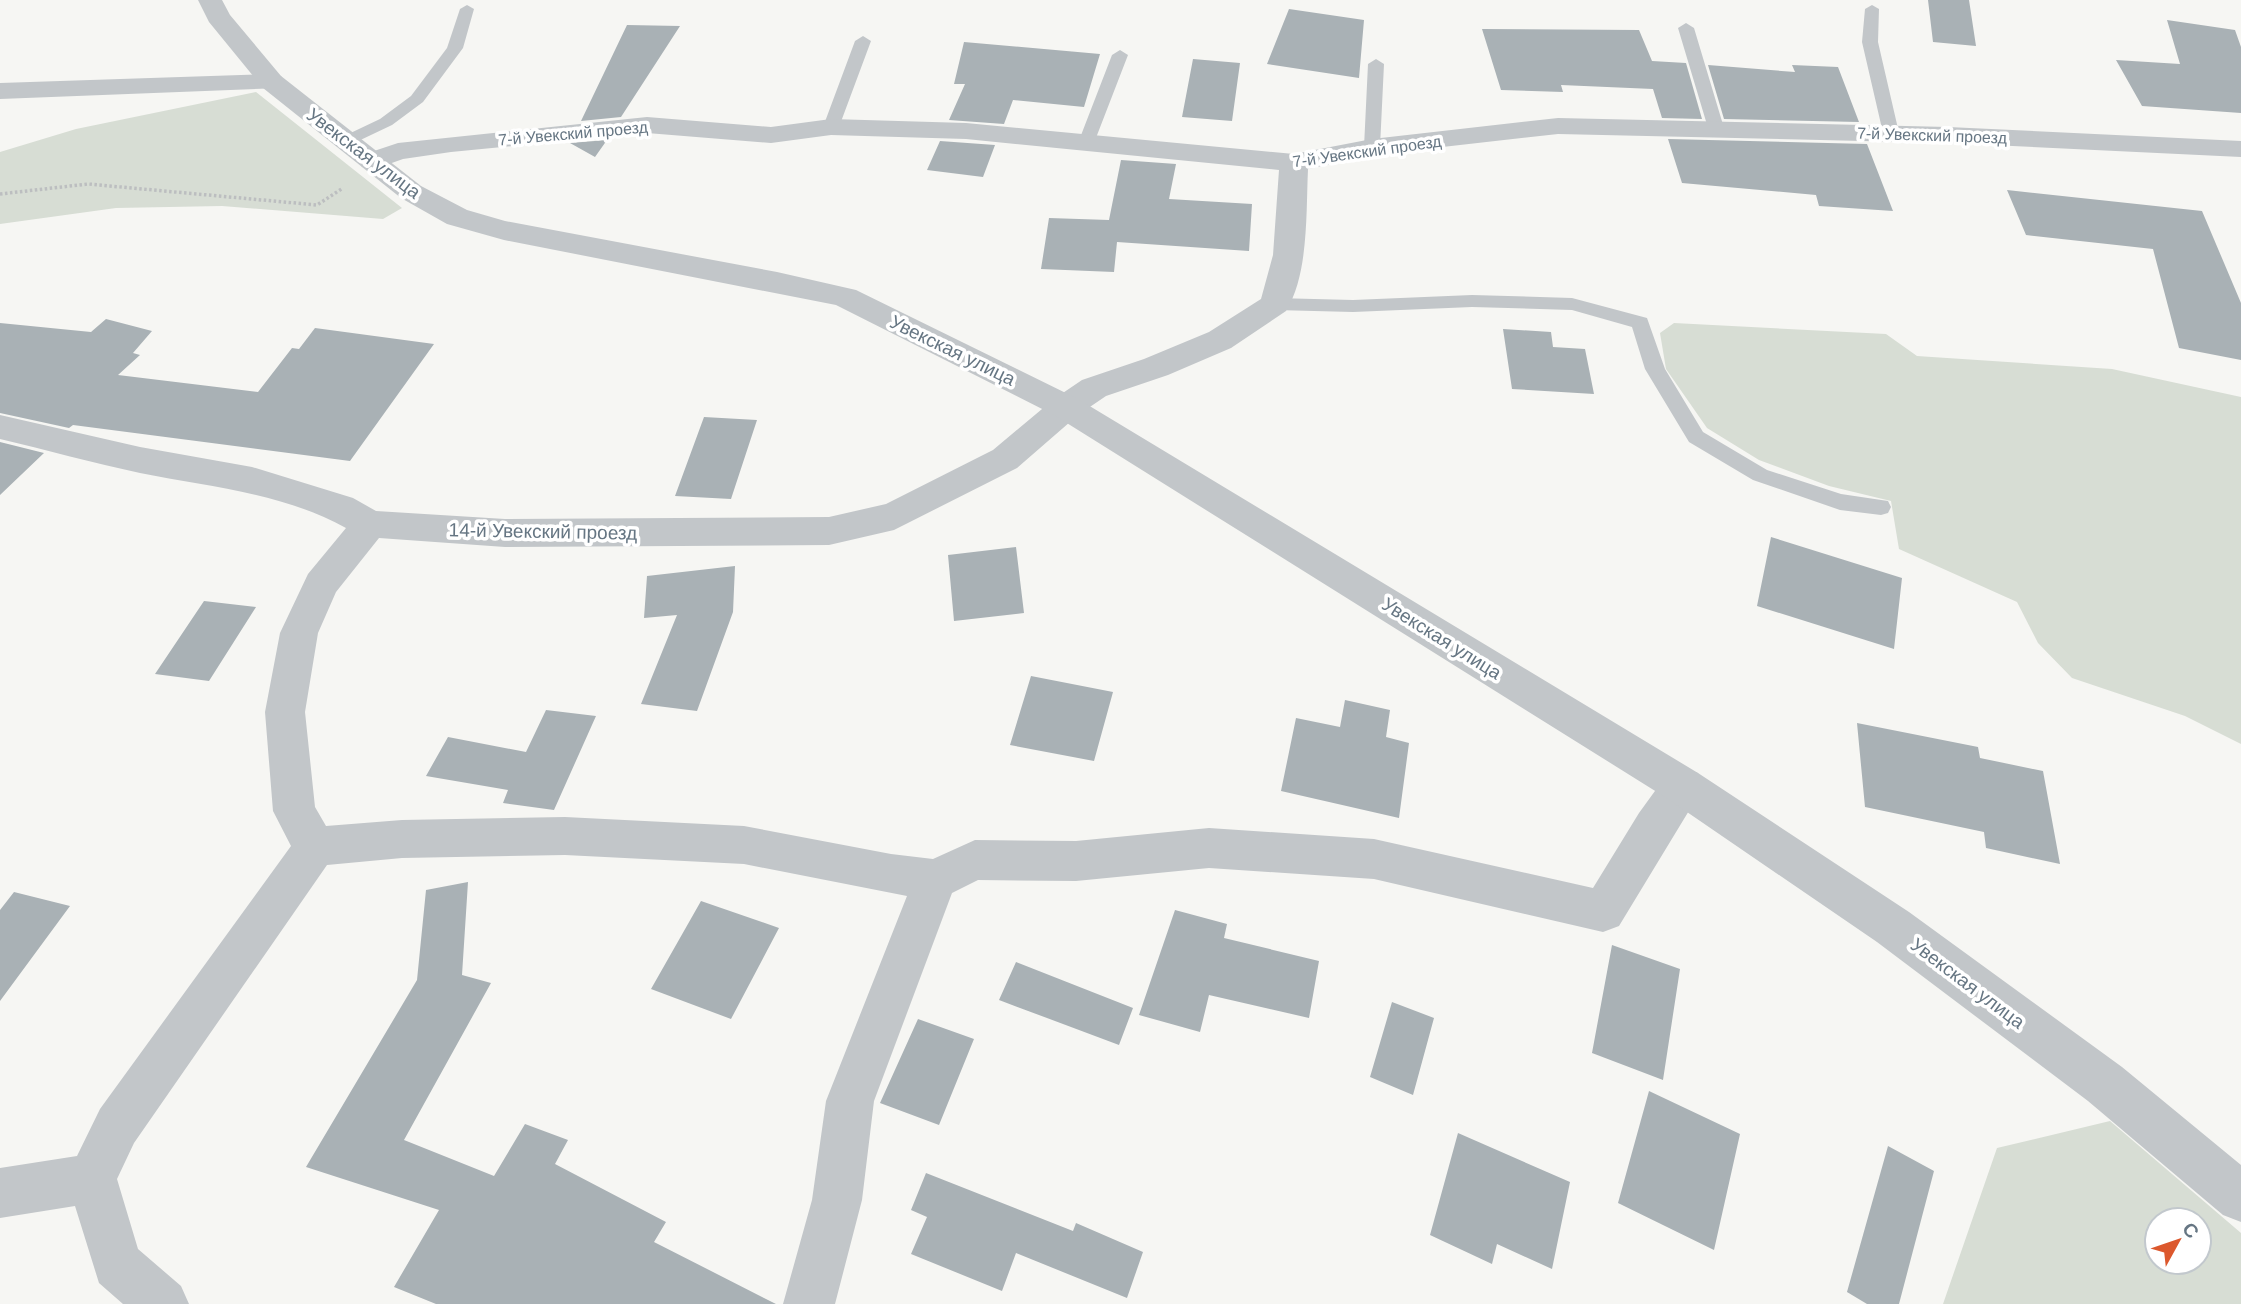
<svg xmlns="http://www.w3.org/2000/svg" width="2241" height="1304" font-family="Helvetica,sans-serif">
<style>
.green{fill:#d7ddd4;fill-rule:evenodd}
.building{fill:#a9b1b5}
.lines{fill:none;stroke-linecap:round;stroke-linejoin:round}
.path{stroke:#bcbec0;stroke-width:3.5;stroke-dasharray:2.5 2.5;stroke-linecap:butt}
.service{fill:#c2c6c9;fill-rule:evenodd}
.minor{fill:#c2c6c9;fill-rule:evenodd}
.tertiary{fill:#c2c6c9;fill-rule:evenodd}
.labels{text-anchor:middle;stroke-width:7;stroke-linejoin:round;paint-order:stroke}
.far-street-label{font-size:16px;fill:#667683;stroke:#fff}
.street-label{font-size:19px;fill:#667683;stroke:#fff}
</style>
<rect width="100%" height="100%" fill="#f6f6f3"/>
<path class="green" d="M256 92 402 208 383 219 222 206 116 208 0 224V152L76 129Z
M1674 323 1886 334 1917 356 2112 369 2241 397V744L2185 716 2072 678 2038 643 2017 602 1899 549 1891 501 1829 486 1759 460 1707 428 1666 369 1660 333Z
M2110 1121 2241 1233V1304H1943L1997 1148ZM2157 1220H2199V1262H2157Z"/>
<path class="building" d="M1928 0H1969L1976 46 1933 42Z
M1289 9 1364 20 1359 78 1267 64Z
M2167 20 2235 30 2241 47V113L2142 106 2116 60 2180 64Z
M627 25 680 26 621 117 581 121Z
M1482 29 1639 30 1652 61 1686 63 1702 119 1662 118 1653 89 1561 85 1563 92 1501 90Z
M964 42 1100 54 1084 107 1013 100 1004 124 949 120 965 84H954Z
M1193 59 1240 63 1232 121 1182 117Z
M1708 65 1795 72 1792 65 1838 67 1859 122 1724 119Z
M1668 139 1867 144 1893 211 1819 206 1816 195 1682 183Z
M607 140 595 157 570 143Z
M940 141 995 145 983 177 927 170Z
M1121 160 1176 164 1169 199 1252 204 1249 251 1117 242 1114 272 1041 269 1049 218 1109 220Z
M2007 190 2202 211 2241 303V360L2179 348 2153 249 2026 235Z
M106 319 152 331 133 353 140 355 118 375 258 392 292 348 299 349 315 328 434 344 350 461 73 425 69 428 0 413V323L91 332Z
M1503 329 1551 332 1553 347 1585 349 1594 394 1512 389Z
M704 417 757 420 731 499 675 496Z
M0 442 44 453 0 495Z
M1771 537 1902 578 1894 649 1757 606Z
M1016 547 1024 613 954 621 948 555Z
M735 566 733 612 697 711 641 704 677 615 644 618 647 576Z
M204 601 256 607 209 681 155 674Z
M1031 676 1113 692 1094 761 1010 745Z
M1345 700 1390 710 1386 737 1409 743 1399 818 1281 791 1296 718 1340 727Z
M546 710 596 716 554 810 503 803 508 790 426 776 448 737 526 752Z
M1857 723 1978 747 1980 758 2043 771 2060 864 1986 848 1984 832 1865 807Z
M468 882 462 975 491 983 404 1140 494 1176 525 1124 568 1140 555 1164 666 1222 654 1242 776 1304H436L394 1287 439 1210 306 1167 417 980 426 890Z
M14 892 70 906 0 1001V910Z
M701 901 779 928 731 1019 651 989Z
M1175 910 1227 924 1224 938 1319 961 1309 1018 1209 995 1200 1032 1139 1015Z
M1612 945 1680 969 1663 1080 1592 1053Z
M1016 962 1133 1008 1119 1045 999 1000Z
M1392 1002 1434 1018 1413 1095 1370 1077Z
M918 1019 974 1039 939 1125 880 1103Z
M1649 1091 1740 1134 1714 1250 1618 1203Z
M1458 1133 1570 1182 1552 1269 1497 1244 1492 1264 1430 1235Z
M1888 1146 1934 1171 1899 1304H1867L1847 1292Z
M926 1173 1073 1231 1076 1223 1143 1252 1127 1298 1016 1253 1002 1291 911 1254 927 1217 911 1210Z"/>
<g class="lines">
<path class="path" d="M0 194 88 184 317 205 343 188"/>
<path class="service" d="M467 5 474 9 463 48 423 102 392 125 352 144H340L338 141 340 138 380 119 411 96 447 48 460 9Z
M1872 5 1879 9 1878 42 1899 133 1891 138 1883 133 1862 42 1865 9Z
M1686 23 1694 28 1724 128 1722 131 1716 133 1708 128 1678 28Z
M863 36 871 41 839 127 837 130H825L823 127 855 41Z
M1120 50 1128 55 1094 143 1092 147H1080L1078 143 1112 55Z
M1376 59 1384 64 1380 147 1372 152 1364 147 1368 64Z
M1472 295 1572 298 1647 318 1665 369 1703 432 1767 470 1841 494 1888 501 1891 507 1888 513 1881 515 1840 510 1753 480 1689 442 1645 369 1632 327 1572 310 1472 307 1353 312 1275 310 1268 308 1266 304 1268 300 1275 298 1353 300Z"/>
<path class="minor" d="M272 74 281 76 285 82 281 88 0 99V83Z
M647 117 771 127 831 119 966 123 1294 154 1372 139 1558 118 1948 127 2241 141V157L1948 143 1558 134 1372 155 1308 169C1306 211 1309 274 1286 311L1231 348 1168 375 1106 396 1078 415 1017 468 894 530 829 545 505 547 379 538 336 592 318 633 305 712 315 807 326 826 402 820 565 817 744 826 891 854 933 859 975 840 1076 841 1209 828 1374 839 1593 888 1639 813 1668 773 1683 768 1698 773 1704 786 1619 926 1603 932 1374 879 1209 868 1076 881 978 880 952 893 874 1101 862 1200 835 1304H783L812 1200 826 1101 907 896 744 864 565 855 402 858 327 865 134 1143 117 1179 138 1249 181 1286 189 1304H123L99 1283 75 1206 0 1218V1168L77 1156 100 1109 291 846 273 811 265 712 280 633 308 574 346 528C283 493 210 487 140 473 93 463 47 450 0 439V415L140 447 252 467 353 498 376 511 505 519 829 517 886 504 993 450 1054 399 1082 380 1144 359 1209 332 1261 299 1273 255 1279 170 966 139 831 135 771 143 647 133 451 152 403 159 372 170 362 167 358 161 362 155 398 143Z"/>
<path class="tertiary" d="M198 0H222L230 15 281 76 421 186 467 210 505 221 777 272 856 290 1078 399 1698 773 1909 912 2122 1067 2241 1165V1222L2223 1215 2088 1101 1877 942 1668 799 1054 415 836 305 504 240 447 224 401 198 263 88 209 22Z"/>
</g>
<g class="labels">
<g class="far-street-label">
<text transform="translate(573 133) rotate(-5)" y="6">7-й Увекский проезд</text>
<text transform="translate(1932 135) rotate(2)" y="6">7-й Увекский проезд</text>
<text transform="translate(1367 151) rotate(-8)" y="6">7-й Увекский проезд</text>
</g>
<g class="street-label">
<text transform="translate(364 153) rotate(37)" y="7">Увекская улица</text>
<text transform="translate(953 350) rotate(26)" y="7">Увекская улица</text>
<text transform="translate(543 531) rotate(1)" y="7">14-й Увекский проезд</text>
<text transform="translate(1442 638) rotate(32)" y="7">Увекская улица</text>
<text transform="translate(1968 983) rotate(37)" y="7">Увекская улица</text>
</g>
</g>
<g transform="translate(2178 1241) rotate(50)"><circle r="33" fill="#ffffff" stroke="#c2c8cd" stroke-width="2"/>
<path d="M0-5L12 26L0 18L-12 26Z" fill="#dc582d"/>
<text y="-10" font-size="19" font-weight="bold" text-anchor="middle" fill="#667683">С</text>
</g>
</svg>
